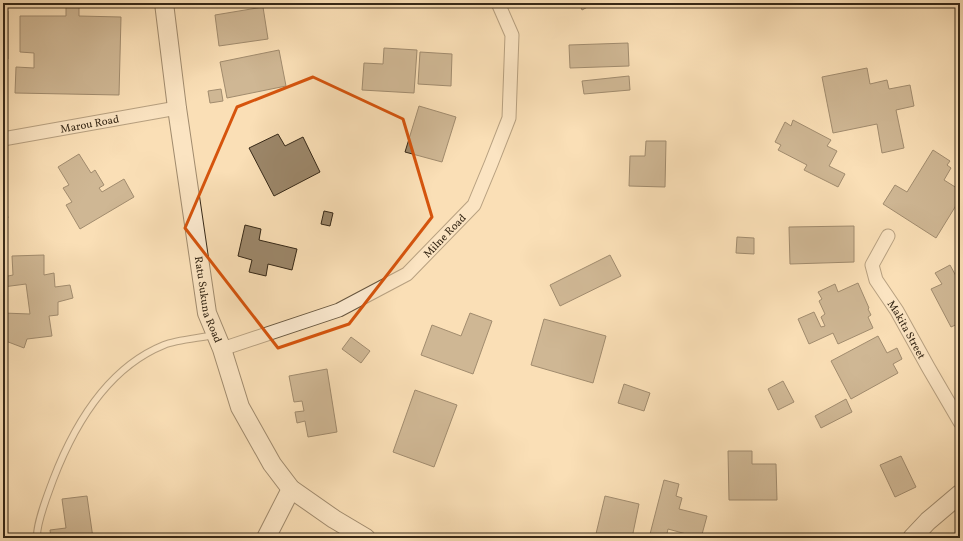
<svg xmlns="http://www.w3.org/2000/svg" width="963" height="541" font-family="Vollkorn,serif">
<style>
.building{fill:#9c876a;stroke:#362817}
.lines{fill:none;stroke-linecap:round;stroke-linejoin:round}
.service-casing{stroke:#67563f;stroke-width:8}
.minor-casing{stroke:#67563f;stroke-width:15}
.secondary-casing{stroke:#362817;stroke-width:20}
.service{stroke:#fcead0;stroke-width:6}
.minor{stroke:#fcead0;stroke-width:13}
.secondary{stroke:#fcead0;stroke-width:18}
.marked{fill:none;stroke:#d6540d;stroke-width:3;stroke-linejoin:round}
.labels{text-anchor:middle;stroke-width:3;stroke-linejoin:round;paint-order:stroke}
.street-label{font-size:11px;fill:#362817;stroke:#fcead0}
</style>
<rect width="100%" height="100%" fill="#fadfb6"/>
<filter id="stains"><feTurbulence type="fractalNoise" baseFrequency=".005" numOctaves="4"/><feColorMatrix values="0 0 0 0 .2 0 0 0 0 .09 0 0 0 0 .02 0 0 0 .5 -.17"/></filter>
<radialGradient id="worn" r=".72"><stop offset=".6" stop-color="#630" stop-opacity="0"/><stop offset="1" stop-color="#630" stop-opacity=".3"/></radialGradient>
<path class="building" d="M66 3H79V16L121 17 119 95 15 93 16 67 34 68V53L20 52V16H66Z
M579 3H595L582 10Z
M263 7 268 39 219 46 215 15Z
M3 11H8V59H3Z
M628 43 629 66 570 68 569 45Z
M384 48 417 50 414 93 362 90 364 63 383 64Z
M279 50 286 86 227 98 220 62Z
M420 52 452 54 451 86 418 84Z
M867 68 870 84 887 80 889 89 910 85 914 106 896 110 904 148 882 153 877 124 833 133 822 77Z
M629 76 630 90 584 94 582 81Z
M221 89 223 101 210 103 208 91Z
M419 106 456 117 442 162 405 152Z
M793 120 831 140 827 146 837 151 829 166 845 174 838 187 804 170 807 165 778 150 781 145 775 142 785 122 791 126Z
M278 134 285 146 303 137 320 172 274 196 249 148Z
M646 141H666L665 187 629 186 630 156H645Z
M933 150 950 161 947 165 951 168 944 180 960 190V199L936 238 883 204 895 185 907 192Z
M79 154 91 173 95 170 104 185 99 188 102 192 124 179 134 197 80 229 66 205 72 202 63 188 69 185 58 167Z
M3 202H5L8 218 3 219Z
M324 211 333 213 330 226 321 224Z
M245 225 261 229 259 240 297 249 292 270 268 264 266 276 249 272 252 260 238 256Z
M854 226V262L790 264 789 227Z
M737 237 754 238V254L736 253Z
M44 255V275L54 273 55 287 70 285 73 298 58 302V315L49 316 52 336 27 339 24 348 3 340V313L30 314 26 284 3 287V277L13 275 12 256Z
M610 255 621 276 560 306 550 285Z
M950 265 956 276 960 274V323L951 327 931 289 942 284 935 273Z
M858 283 869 308 868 309 871 315 868 317 873 328 838 344 833 333 809 344 798 319 814 312 821 327 825 326 821 317 825 314 819 301 822 299 818 292 835 284 838 292Z
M470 313 492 321 473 374 421 355 432 325 461 336Z
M544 319 606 336 593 383 531 365Z
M878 336 887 353 897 348 902 359 893 364 898 373 851 399 831 361Z
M351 337 370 351 361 363 342 349Z
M327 369 337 432 308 437 305 421 297 423 295 412 304 411 302 401 294 402 289 376Z
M783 381 794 402 778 410 768 389Z
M624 384 650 393 644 411 618 403Z
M415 390 457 405 434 467 393 452Z
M846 399 852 412 821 428 815 416Z
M728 451H752V464H776L777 500H729Z
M901 456 916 487 895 497 880 465Z
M664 480 679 484 676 496 682 498 679 509 707 516 701 538 668 529 666 538H649Z
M87 496 93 538 120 534 121 538H51L50 530 66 528 62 499Z
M605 496 639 504 632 538H595Z
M730 534 750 538H729Z"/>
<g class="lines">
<defs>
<path id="service" d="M37 538C36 523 48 494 53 480 74 425 107 368 164 345 176 340 200 338 214 335"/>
<g id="minor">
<path id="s1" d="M3 139 177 108"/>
<path id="s2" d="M888 236 872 265 876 280 897 311 928 367 960 422"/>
<path id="s3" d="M222 349 339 310 407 274 474 205 491 164 509 118 512 35 498 3"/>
</g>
<g id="secondary">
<path id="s4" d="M164 3 177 108 207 313 222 349 240 407 272 464 291 489 334 519 366 538"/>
<path d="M266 538 291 489"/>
<path d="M912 538 928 521 960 494"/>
</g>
</defs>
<use href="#service" class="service-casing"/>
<use href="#minor" class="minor-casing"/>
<use href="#secondary" class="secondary-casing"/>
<use href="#service" class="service"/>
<use href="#minor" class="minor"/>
<use href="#secondary" class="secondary"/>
</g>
<path d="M0 0H963V541H0ZM313 77 403 119 432 217 349 324 278 348 185 228 237 107Z" fill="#fadfb6" fill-opacity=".55" fill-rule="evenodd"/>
<path class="marked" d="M313 77 403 119 432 217 349 324 278 348 185 228 237 107Z"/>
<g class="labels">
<g class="street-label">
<text dy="4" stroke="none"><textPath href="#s1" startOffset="88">Marou Road</textPath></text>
<text dy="4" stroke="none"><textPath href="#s3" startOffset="254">Milne Road</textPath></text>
<text dy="4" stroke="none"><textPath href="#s4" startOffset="300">Ratu Sukuna Road</textPath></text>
<text dy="4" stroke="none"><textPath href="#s2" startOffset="107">Makita Street</textPath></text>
</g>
</g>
<rect width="963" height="541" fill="none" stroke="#fadfb6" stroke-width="16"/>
<rect x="4" y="4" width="955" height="533" fill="none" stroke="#362817" stroke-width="2"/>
<rect x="8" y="8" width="947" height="525" fill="none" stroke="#362817"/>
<rect width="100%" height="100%" filter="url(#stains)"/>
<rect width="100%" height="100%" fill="url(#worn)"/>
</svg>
